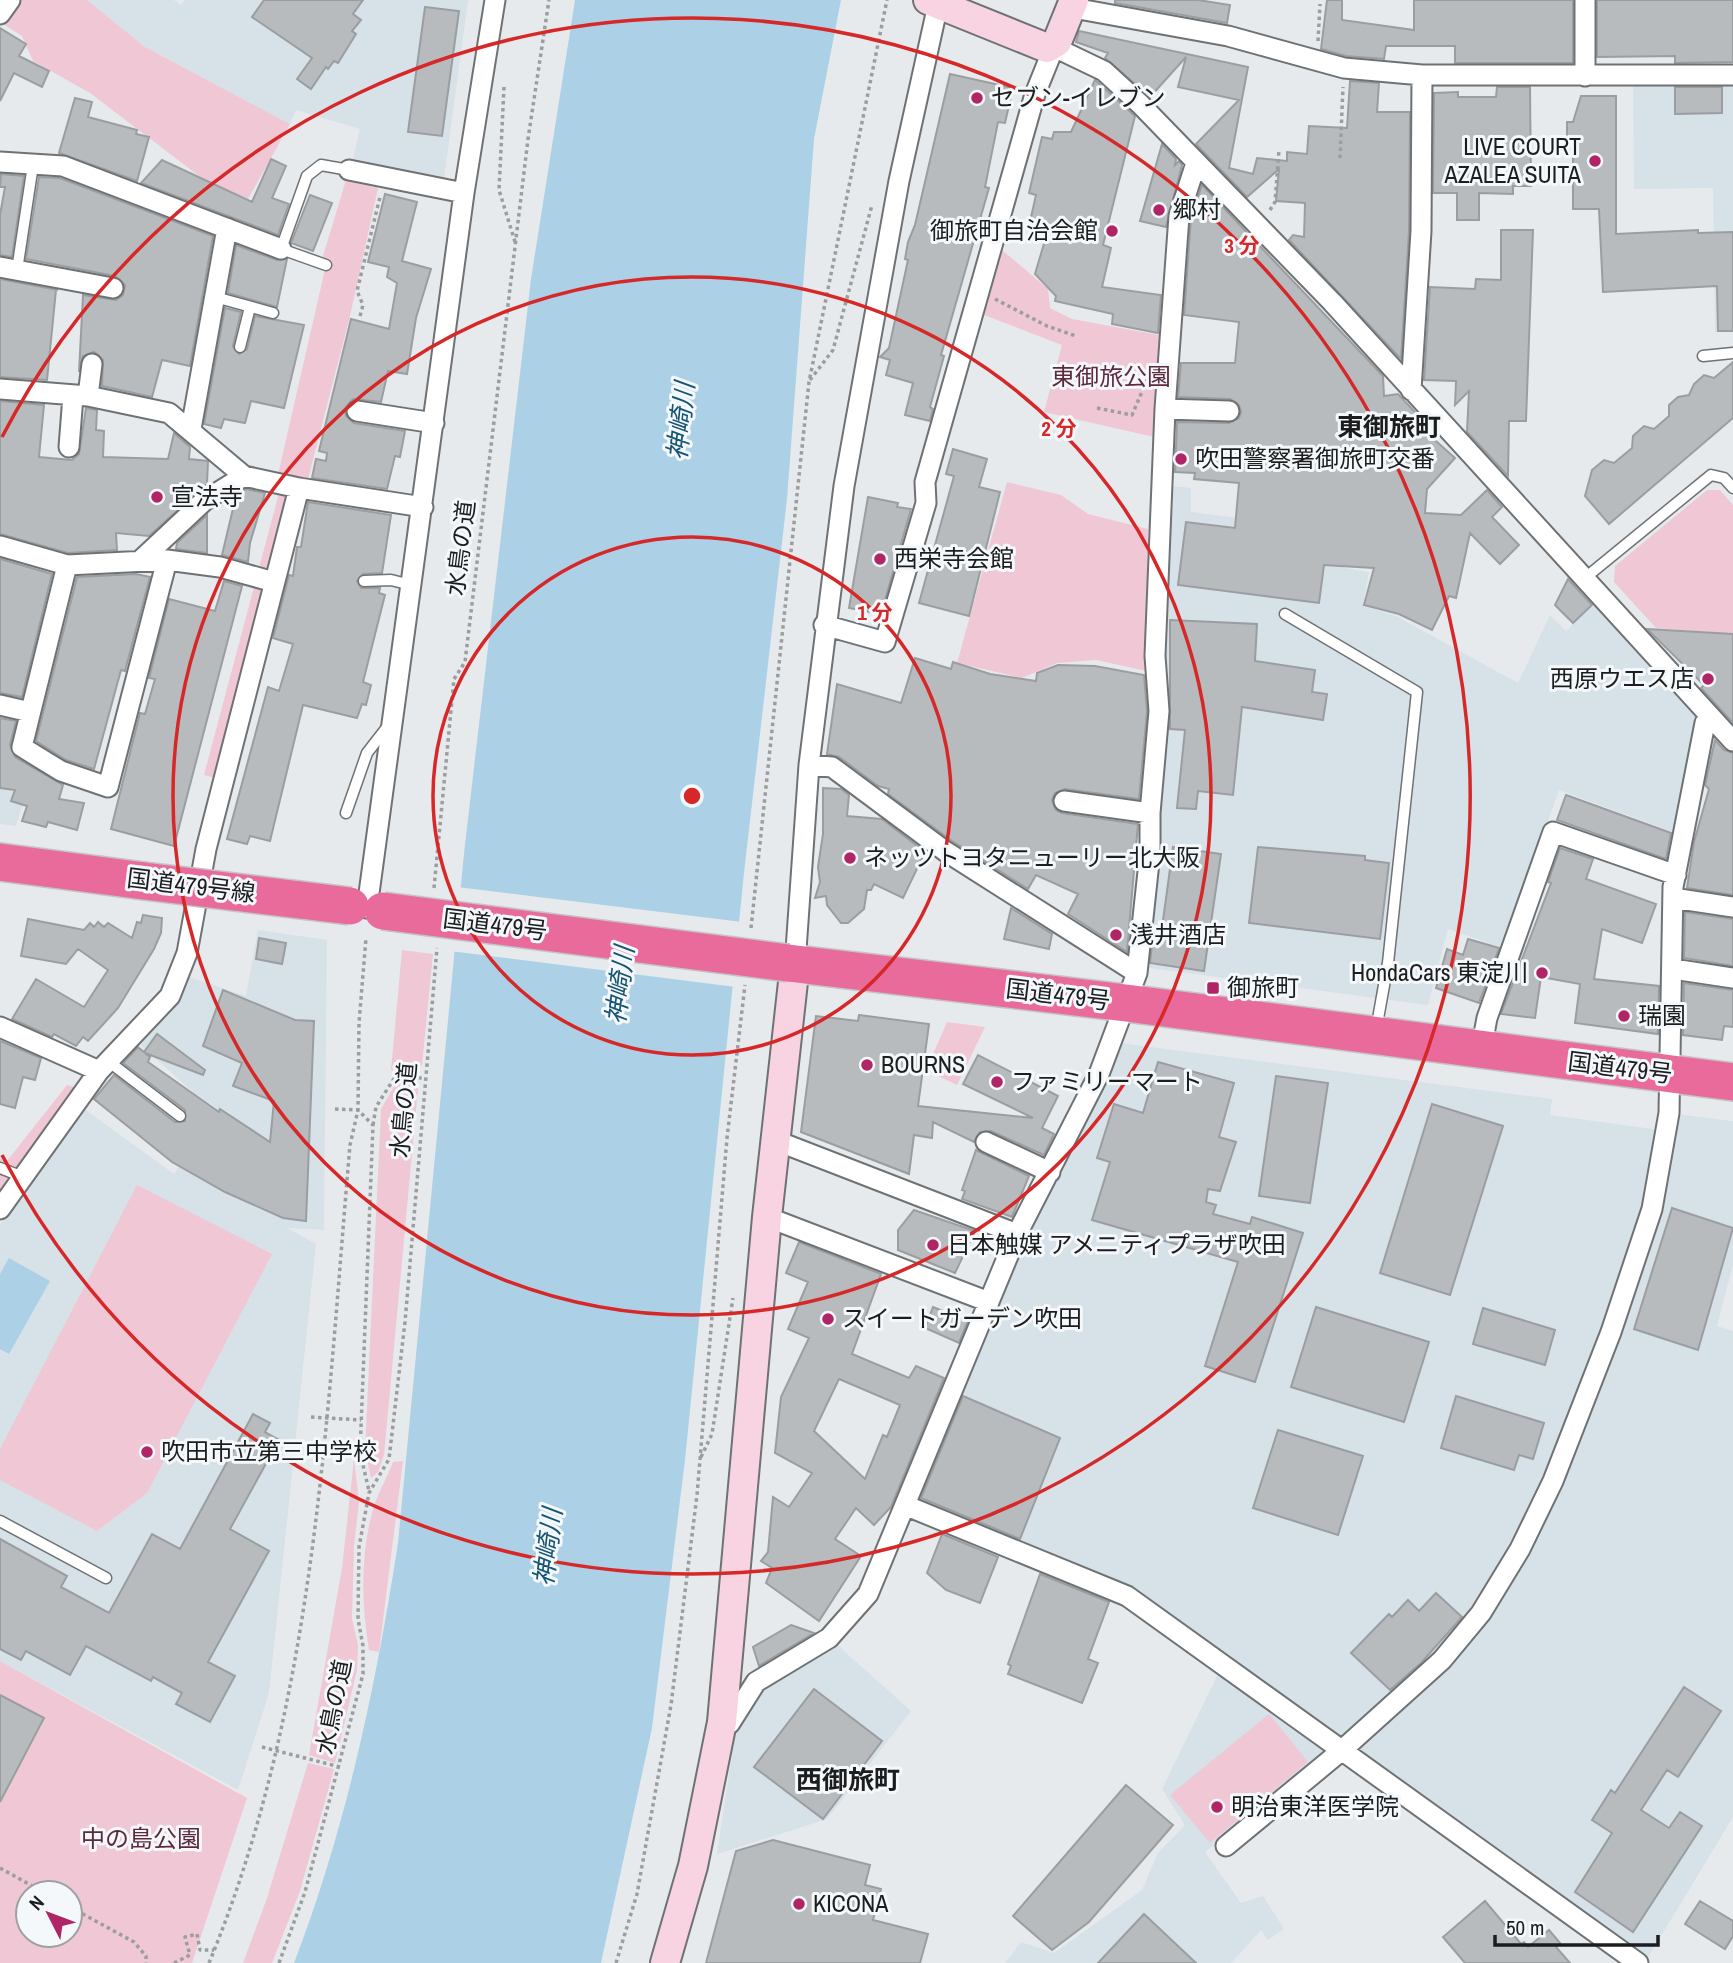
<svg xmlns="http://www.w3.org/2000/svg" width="1733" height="1963" font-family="'Archivo Narrow','Noto Sans JP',sans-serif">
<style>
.built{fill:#d7e1e8}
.green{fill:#f0c7d4;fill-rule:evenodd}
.water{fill:#acd1e7}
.pier{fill:#e7eaec}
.building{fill:#b8bbbd;stroke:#9b9ea0;stroke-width:2;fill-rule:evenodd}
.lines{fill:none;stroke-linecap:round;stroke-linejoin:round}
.lane-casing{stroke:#6f7274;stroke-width:13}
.street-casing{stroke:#6f7274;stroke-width:23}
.secondary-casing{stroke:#6f7274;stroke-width:32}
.highway-casing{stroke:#c4c4c4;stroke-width:40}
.path{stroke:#9b9d9f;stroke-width:3.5;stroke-dasharray:3.5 3.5;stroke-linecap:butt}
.lane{stroke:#fff;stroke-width:10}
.street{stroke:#fff;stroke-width:19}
.secondary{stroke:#f8d3e1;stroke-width:28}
.highway{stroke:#e96b9c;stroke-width:37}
.highway-bridge-casing{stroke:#c4c4c4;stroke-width:40;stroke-linecap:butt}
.highway-bridge{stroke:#e96b9c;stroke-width:37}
.ring{fill:none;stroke:#d62828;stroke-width:3.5}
.poi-dot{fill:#af2566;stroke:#f4f8fa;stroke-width:2.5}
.labels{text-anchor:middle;stroke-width:6;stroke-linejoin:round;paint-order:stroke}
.poi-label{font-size:24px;fill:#1c1d1e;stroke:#f4f8fa;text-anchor:start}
.park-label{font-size:24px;fill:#5d293d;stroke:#f4f8fa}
.street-label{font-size:24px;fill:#1c1d1e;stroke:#f4f8fa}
.water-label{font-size:26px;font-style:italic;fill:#155472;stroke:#f4f8fa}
.neighbourhood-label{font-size:26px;font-weight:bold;fill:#1c1d1e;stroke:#f4f8fa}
.centre{fill:#d62828;stroke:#f4f8fa;stroke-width:3.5}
.ring-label{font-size:21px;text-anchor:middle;font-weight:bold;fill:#d62828;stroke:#f4f8fa;stroke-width:6;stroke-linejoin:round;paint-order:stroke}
</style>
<rect width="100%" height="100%" fill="#e7eaec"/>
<path class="built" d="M87 0H174L181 5 185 0H468L444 179 352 162 360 129 296 110 290 124 145 47Z
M1733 82V332H1715L1713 188 1634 189 1633 84Z
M1171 486 1191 488V512L1343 531 1344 568 1369 572 1363 606 1396 616 1518 683 1550 615 1566 631 1595 604 1699 718 1679 834 1559 790 1503 948 1448 929 1428 1005 1143 967Z
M0 749 34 766 16 826 0 824Z
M258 930 327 940 324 1230 287 1228 316 1244 269 1693 238 1790 0 1661V1225L83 1108 174 1174 217 1108 194 1093 137 1042 176 1002 189 977 246 996Z
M1120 1043 1552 1099 1550 1115 1660 1130 1645 1208 1603 1330 1546 1477 1514 1546 1476 1609 1437 1656 1347 1737 1334 1738 1128 1586 915 1503 1024 1237Z
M1675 1114 1733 1121V1264L1717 1326 1733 1331V1817L1646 1961 1360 1751 1359 1744 1528 1553Z
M834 1642 911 1711 827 1819 717 1854 735 1734 758 1693 769 1682Z
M1220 1670 1328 1752 1205 1852 1241 1903 1263 1896 1284 1929 1268 1940 1261 1930 1231 1963H1005L1021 1942 1054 1953 1142 1890 1158 1853 1185 1825 1162 1789Z"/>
<path class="green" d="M20 0H87L145 47 290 124 248 199 203 179 90 93 33 61 22 36 3 24Z
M346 180 378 188 350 316 307 483 216 778 204 775 279 493 277 479 326 265 323 256Z
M1002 250 1048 289 1050 308 1072 319 1164 336 1154 437 1044 412 1062 345 984 315Z
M1007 482 1061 495 1088 514 1148 529 1146 671 1096 660 1057 663 1022 678 957 663Z
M1707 490H1720L1733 505V634L1656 628 1614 582 1615 566Z
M402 950 433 954 422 1065 416 1071 391 1070Z
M947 1022 985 1027 957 1085 926 1070Z
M396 1083H414L418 1089 384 1455 378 1472 371 1478 365 1450 381 1109Z
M67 1085 78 1088 0 1199V1159L7 1161Z
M137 1185 272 1254 147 1493 97 1531 0 1480V1449Z
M354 1459 359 1502 354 1546 352 1619 358 1645 357 1670 335 1763 309 1755 342 1568Z
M403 1461 379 1652 369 1650C361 1602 360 1549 375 1503 380 1489 388 1476 393 1462Z
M0 1661 247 1798 192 1963H0ZM28 1893H70V1935H28Z
M1269 1714 1308 1762 1210 1843 1170 1795Z
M308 1763 334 1769 300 1891 272 1963H243L267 1898Z"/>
<path class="water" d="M575 0H841L814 139 787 499 744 873 685 1460 652 1728 601 1963H294C346 1828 376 1686 398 1543L464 853 531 279Z
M9 1258 50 1281 9 1354 0 1349V1274Z"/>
<path class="pier" d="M457 887 742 922 736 987 450 951Z"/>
<path class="building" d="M264 0H363L353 14 361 20 352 31 356 34 338 63 334 61 328 69 326 67 311 89 297 79 312 58 252 17Z
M1115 0H1198L1230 5 1227 23 1115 3Z
M1327 0H1342V20L1414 30V0H1573V63H1455V46H1386L1384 59 1346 56 1321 49Z
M1597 0H1733V62L1675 63V56L1597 57Z
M425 7 459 11 442 136 408 132Z
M0 28 26 44 19 56 49 71 42 87 14 73 0 101Z
M1079 31 1248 67 1229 168 1253 174 1257 158 1287 161V152L1307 154 1309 126 1347 128 1350 81 1379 83 1377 112H1410L1409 231 1401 359 1289 240 1293 235 1304 237 1305 203 1276 201 1279 169 1247 197 1196 144 1239 100 1178 87 1186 57 1150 97 1105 58 1108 53 1076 42Z
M950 74 1013 88 1005 123 998 122 985 187 989 188 941 355 944 356 930 407 933 409 930 421 905 415 913 383 886 375 890 360 880 357 889 348 908 260 905 259 908 242 915 225Z
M1095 80 1135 116 1103 245 1111 248 1102 287 1161 295 1158 333 1112 324 1113 314 1055 301 1056 296 1035 274 1048 230 1029 226 1036 195 1029 193 1042 137 1052 139 1054 132H1071Z
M1497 87H1530L1531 186H1513V194L1479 193V220H1457V193H1433L1434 93 1458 92V97H1496Z
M1675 87H1722V113L1675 114Z
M1581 96H1616V234L1698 230V233L1733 232V331H1718L1717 286 1603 292 1599 209H1573V140H1567V122H1573Z
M75 98 92 102 88 117 137 130 136 134 149 137 137 181 59 153Z
M1162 144 1176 159 1175 165 1179 161 1182 165 1166 227 1140 221Z
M271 159 286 166 272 198 289 204 278 235 141 183 162 160 252 202Z
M1 174 24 176 12 257 0 255V215L5 187H0Z
M39 177 60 178 213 236 190 366 162 360 152 397 102 386 103 360 94 352 83 356 79 372 83 295 116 300 123 295 125 285 115 276 26 259Z
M1202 185 1383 376 1384 396 1398 394 1431 429 1427 433 1455 458 1427 489 1425 513 1461 515 1487 490 1502 507 1492 517 1519 545 1500 564 1470 533 1456 598 1449 596 1432 630 1399 614 1364 605 1374 568 1324 565 1319 603 1178 585 1186 522 1235 528 1239 483 1194 479 1195 473 1175 472 1177 422 1229 423 1239 418 1241 412 1239 405 1230 399 1178 397 1181 363H1235L1239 322 1184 315 1191 218Z
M385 194 417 202 402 261 431 269 416 318 407 374 388 371 381 402 353 399 345 408 346 416 354 423 405 431 400 457 395 456 387 489 312 478 316 459 326 461 327 453 319 451 351 319 389 329 397 283 387 277 389 267 368 262Z
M310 195 332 203 313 251 291 243Z
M1501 230H1533L1526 421H1509L1508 476 1467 432 1469 391 1455 405 1456 381 1424 380 1430 287 1475 289 1476 279 1501 280Z
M236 245 277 260 287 259 277 307 228 293Z
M0 279 58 290H56L47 380 0 377Z
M225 308 241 312 233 346 239 354 247 349 255 316 304 325 284 408 251 401 245 423 224 419 221 428 204 424Z
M1733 362V418L1609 524 1585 496 1592 470 1604 460 1614 463 1632 448 1633 436 1644 426 1654 429 1669 416V405L1678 397 1689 395 1694 384 1704 375 1714 378Z
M0 401 44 405 39 457 72 460 79 454 86 408 97 410 96 430 104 431 103 457 168 459 174 433 190 447 189 459 208 461 207 484 149 536 116 533 117 550 68 553 0 534Z
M953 449 987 459 979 487 1000 492 969 616 919 603 954 476 946 474Z
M246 489 265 493 250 543 248 562 222 555 236 496Z
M868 497 898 503 897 507 911 509 881 614 849 608Z
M308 502 391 515 382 573 363 574 357 581 361 588H380L379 593 385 595 363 682 371 685 366 705 362 704 357 718 303 705 270 841 250 836 247 844 227 839 268 687 279 691 293 644 273 638 289 575 293 576 297 547H301Z
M207 515V553L176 549 177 543Z
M0 559 52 574 22 697 0 693Z
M136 574 150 577 125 671 121 670 94 769 66 760 36 741 77 577Z
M1568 579 1592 605 1573 623 1555 605Z
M224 581 242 586 174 846 111 829 140 713 145 714 155 679 149 678 169 599 215 611Z
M1170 620 1257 624 1255 661 1315 670 1312 692 1327 694 1323 720 1242 707 1233 795 1198 791 1196 809 1177 808 1185 730 1170 729Z
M1647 629 1733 634V723L1701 688 1704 685Z
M915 658 951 669 953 662 990 674 1036 681 1037 673 1058 665 1095 666 1144 675 1147 711 1139 799 1065 789 1055 793 1052 800 1056 810 1062 813 1138 824 1127 952 1068 914 1078 894 1036 875 1028 889 952 841 888 794 889 789 878 786 839 757 827 754 837 684 901 703Z
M0 718 16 721 10 745 15 757 63 785 59 799 84 803 77 830 48 822 46 827 22 821 27 806 11 801 15 790 0 788Z
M1715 740 1724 750 1733 753V895L1687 888 1694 842 1709 789 1705 785Z
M823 788 841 789 849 795 847 816 882 819 925 852 903 898 874 884 871 890H867L864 909 848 923H841L827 905 826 896 815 898 820 882 818 867 823 834Z
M1566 795 1671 833 1666 859 1557 820Z
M1173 847 1221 854 1204 971 1150 963 1154 927 1162 928Z
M1258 847 1365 856V860L1389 863 1380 939 1249 923Z
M1560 848 1593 859 1586 879 1656 904 1642 943 1602 929 1594 979 1659 986 1658 1034 1575 1023 1580 984 1541 977 1535 1018 1501 1014 1551 883 1548 882Z
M1011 908 1052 934 1049 949 1004 939Z
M1685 912 1733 919V966L1684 958Z
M143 915 162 918 161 933 154 949 118 1008 88 1041 83 1037 76 1046 54 1034 52 1037 12 1019 36 979 84 1007 108 970 78 949 66 964 21 956 28 919 84 930 90 923 94 927 98 922 104 927 108 923 132 938 137 922 141 923Z
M259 938 286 943 282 964 256 959Z
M1468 939 1499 948 1479 1003 1436 988 1447 949 1463 955Z
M1684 983 1733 990V1027L1724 1026 1722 1040 1683 1035Z
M223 990 295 1020 314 1021 306 1221 283 1218 225 1192 172 1162 94 1099 114 1075 175 1122 185 1121V1110L123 1063 138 1047 144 1052 157 1034 205 1070 203 1075 145 1053 150 1057 148 1062 219 1112 220 1109 270 1142 274 1101 233 1086 242 1063 203 1046Z
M859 1015 929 1024 918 1106 1033 1118 963 1084 978 1055 1058 1096 1042 1128 1054 1134 1044 1155 991 1131 980 1132 974 1142 933 1122 932 1138 914 1135 909 1174 801 1132 816 1016 858 1021Z
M0 1041 41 1058 35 1080 23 1077 15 1108 0 1104Z
M1158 1062 1234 1083 1219 1137 1236 1142 1220 1191 1208 1189 1206 1202 1216 1205 1213 1214 1250 1224 1252 1217 1303 1233 1255 1382 1205 1366 1238 1262 1092 1220 1110 1162 1097 1158 1114 1104 1143 1113Z
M1276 1076 1328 1083 1310 1203 1259 1196Z
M1432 1104 1503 1126 1450 1295 1380 1273Z
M976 1150 1029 1176 1012 1217 962 1199 965 1191 962 1190Z
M1672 1208 1733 1228 1698 1350 1634 1329Z
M914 1210 975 1231 955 1273 898 1250V1230Z
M799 1242 881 1274 852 1354 909 1378 916 1366 944 1378 891 1507 874 1525 856 1508 835 1539 861 1556 819 1621 766 1583 772 1568 761 1561 768 1552 773 1497 789 1507 812 1473 775 1453 781 1397 809 1338 788 1329 808 1282 786 1273ZM839 1379 900 1405 887 1437 883 1435 865 1479 814 1431Z
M933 1307 968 1321 959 1343 925 1328Z
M1316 1307 1429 1342 1404 1422 1291 1387Z
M1483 1308 1555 1330 1545 1365 1473 1344Z
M963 1396 1060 1438 1020 1539 921 1498Z
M1456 1396 1544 1423 1533 1459 1519 1455 1514 1470 1441 1448Z
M253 1414 270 1423 265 1432 279 1440 230 1529 269 1551 208 1662 235 1676 210 1722 176 1704 182 1693 153 1677 151 1681 86 1646 70 1675 26 1651 21 1660 0 1649V1539L67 1576 61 1587 109 1613 152 1534 180 1549Z
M1278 1430 1363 1456 1338 1535 1253 1508Z
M942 1534 998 1557 980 1603 946 1590 927 1573Z
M1040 1574 1109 1602 1088 1659 1098 1663 1082 1703 1008 1674 1011 1666 1008 1664Z
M1436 1593 1462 1617 1421 1663 1390 1690 1351 1653 1389 1614 1392 1617 1408 1600 1419 1611Z
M791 1625 814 1633 759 1666 753 1647Z
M1684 1687 1721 1711 1678 1777 1667 1770 1641 1810 1669 1828 1680 1812 1702 1826 1633 1932 1575 1892 1612 1833 1592 1820 1611 1790 1615 1793Z
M814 1689 882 1741 823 1819 754 1767Z
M0 1695 44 1718 0 1802Z
M1126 1785 1173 1825 1089 1922 1052 1950 1013 1916Z
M773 1840 870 1865 865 1885 881 1889 873 1920 928 1934 920 1963H706L736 1851Z
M1485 1901 1521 1944 1524 1942 1528 1947 1549 1930 1560 1943 1556 1947 1570 1963H1465L1443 1937Z
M1700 1901 1733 1921V1936L1725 1949 1685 1924Z
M1144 1914 1196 1963H1098Z"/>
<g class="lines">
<defs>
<path id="lane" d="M326 265 281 249 307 176 321 165 349 170
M17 270 33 165
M215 297 273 313
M240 347 250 307
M1703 356 1733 353
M1585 578 1711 475 1724 478 1733 488
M364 581 391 580 411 585
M1285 614 1417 692 1388 963 1376 1030
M346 813 367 753 388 726
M108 1061 180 1116
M0 1168 23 1177
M0 1521 106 1578"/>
<path id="street" d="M1073 8 1228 36 1344 68 1422 75H1733
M0 14 10 0
M1585 76V0
M0 162 63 166 281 249
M349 170 464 193
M0 267 113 288
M0 389 88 396 169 413 244 476 299 488 423 507
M1411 390 1421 231 1422 75
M88 396 92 364
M1165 409 1229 411
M357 411 434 423
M191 429 227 228
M69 447 73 396
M0 546 67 565 167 560 220 567 274 582
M142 559 204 501 244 476
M67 565 22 747 61 771 108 787 167 560
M824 625 885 642 926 503 925 482 1035 94 1054 47 1104 71 1140 104 1332 302 1733 741
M0 705 30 712
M809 765 832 767 945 851 1137 973
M1064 801 1150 813
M1673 898 1733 907
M367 908 464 193 495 0
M795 964 809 765 844 486 899 181 939 0
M1673 969 1733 978
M0 1027 99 1071
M1481 1050 1487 1018 1553 832 1676 875
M777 1141 1017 1234
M986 1142 1050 1172
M0 1209 99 1071 170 996 187 953 206 849 299 488
M767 1217 989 1302
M907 1506 1127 1596 1638 1963
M722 1722 730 1723 756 1682 829 1638 868 1594 1017 1234 1099 1074 1137 973 1150 853V813L1159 711 1155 656 1165 409 1179 216 1196 163
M1226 1846 1341 1751 1442 1660 1481 1613 1520 1549 1553 1481 1611 1332 1652 1209 1669 1113 1673 887 1705 723 1711 717"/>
<path id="secondary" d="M928 0 1047 48 1057 42 1074 0
M665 1963 693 1866 722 1722 767 1217 795 964"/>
<path id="highway" d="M0 862 144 881
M788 963 1126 1003 1733 1082"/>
</defs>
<use href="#lane" class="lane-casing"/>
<use href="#street" class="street-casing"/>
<use href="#secondary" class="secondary-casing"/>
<use href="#highway" class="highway-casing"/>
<path class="path" d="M1318 41 1320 4
M504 87 499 190 516 245
M1340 158 1343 87
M1270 210 1275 202 1279 150
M995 299 1047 326 1076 336
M360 316 363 305 357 291 380 197
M810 380 833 350 872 205
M1097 408 1132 415 1147 380
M434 888 454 679 465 662 528 139 549 0
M751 928 809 382 887 0
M335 1109 358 1110 373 1125 360 1452 369 1491
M373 1125 376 1107 395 1077 423 1078
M311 1417 361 1420
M701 1457 712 1434 733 1298
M262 1747 340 1767
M0 1868 45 1893
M70 1907 134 1942 146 1956V1963
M174 1963 190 1955 185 1937 197 1934 200 1950H214
M209 1963C316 1704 326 1421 350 1145L358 1110 359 1023 366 938
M279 1963 305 1892 363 1674V1646L358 1619 359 1547 369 1493 389 1459 405 1322 437 948
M616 1963 637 1894 671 1705 697 1495 727 1138 745 985"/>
<use href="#lane" class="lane"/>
<use href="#street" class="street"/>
<use href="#secondary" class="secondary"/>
<use href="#highway" class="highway"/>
<defs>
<path id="highway-bridge" d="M144 881 350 906
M383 911 788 963"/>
</defs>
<use href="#highway-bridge" class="highway-bridge-casing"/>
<use href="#highway-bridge" class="highway-bridge"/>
</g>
<g class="ring">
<circle cx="692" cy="796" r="259"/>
<circle cx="692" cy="796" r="519"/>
<path d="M2 437A778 778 0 1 1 2 1155"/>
</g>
<g class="poi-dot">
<circle cx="977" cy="98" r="7"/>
<circle cx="1595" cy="161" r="7"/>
<circle cx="1159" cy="210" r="7"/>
<circle cx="1112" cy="231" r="7"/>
<circle cx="1181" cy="459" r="7"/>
<circle cx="157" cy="497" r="7"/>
<circle cx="880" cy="559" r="7"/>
<circle cx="1708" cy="679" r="7"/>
<circle cx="850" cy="858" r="7"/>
<circle cx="1116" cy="935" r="7"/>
<circle cx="1542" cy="973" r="7"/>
<rect x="1206" y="981" width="14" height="14" rx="3.5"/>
<circle cx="1624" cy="1016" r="7"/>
<circle cx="867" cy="1065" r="7"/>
<circle cx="997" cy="1082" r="7"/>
<circle cx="933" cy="1245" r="7"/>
<circle cx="828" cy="1319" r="7"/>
<circle cx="147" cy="1452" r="7"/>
<circle cx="1217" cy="1807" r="7"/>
<circle cx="799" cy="1904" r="7"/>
</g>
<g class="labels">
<g class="poi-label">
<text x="991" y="106">セブン-イレブン</text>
<text x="1581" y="155" text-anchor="end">LIVE COURT<tspan x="1581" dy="28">AZALEA SUITA</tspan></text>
<text x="1173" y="218">郷村</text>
<text x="1098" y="239" text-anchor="end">御旅町自治会館</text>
<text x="1195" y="467">吹田警察署御旅町交番</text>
<text x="171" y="505">宣法寺</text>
<text x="894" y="567">西栄寺会館</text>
<text x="1694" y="687" text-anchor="end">西原ウエス店</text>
<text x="864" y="866">ネッツトヨタニューリー北大阪</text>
<text x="1130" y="943">浅井酒店</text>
<text x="1528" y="981" text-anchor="end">HondaCars 東淀川</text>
<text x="1227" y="996">御旅町</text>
<text x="1638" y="1024">瑞園</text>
<text x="881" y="1073">BOURNS</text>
<text x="1011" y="1090">ファミリーマート</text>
<text x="947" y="1253">日本触媒 アメニティプラザ吹田</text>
<text x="842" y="1327">スイートガーデン吹田</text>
<text x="161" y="1460">吹田市立第三中学校</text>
<text x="1231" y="1815">明治東洋医学院</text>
<text x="813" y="1912">KICONA</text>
</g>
<g class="park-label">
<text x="1111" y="385">東御旅公園</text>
<text x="141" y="1847">中の島公園</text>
</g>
<g class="street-label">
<text transform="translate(461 548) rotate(-83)" y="8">水鳥の道</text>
<text transform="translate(191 886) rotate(7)" y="8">国道479号線</text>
<text transform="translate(495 925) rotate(7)" y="8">国道479号</text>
<text transform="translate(1058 995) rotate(7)" y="8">国道479号</text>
<text transform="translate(1620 1068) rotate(7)" y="8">国道479号</text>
<text transform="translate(404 1110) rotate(-85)" y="8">水鳥の道</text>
<text transform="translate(334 1707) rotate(-79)" y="8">水鳥の道</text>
</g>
<g class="water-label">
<text transform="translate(681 421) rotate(-84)" y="9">神崎川</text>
<text transform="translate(620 985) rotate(-83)" y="9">神崎川</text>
<text transform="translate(548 1547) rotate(-83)" y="9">神崎川</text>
</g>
<g class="neighbourhood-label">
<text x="1389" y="436">東御旅町</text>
<text x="848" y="1789">西御旅町</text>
</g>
</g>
<circle cx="692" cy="796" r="10" class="centre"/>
<g class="ring-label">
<text x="1242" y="253">3 分</text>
<text x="1059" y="436">2 分</text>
<text x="875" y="620">1 分</text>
</g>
<g transform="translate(49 1914) rotate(312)"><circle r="33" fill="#f4f8fa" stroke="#9ea0a2" stroke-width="2"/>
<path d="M0-5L12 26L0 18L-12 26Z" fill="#af2566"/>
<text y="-10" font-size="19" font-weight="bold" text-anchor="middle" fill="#1c1d1e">N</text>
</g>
<path d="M1495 1935v10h163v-10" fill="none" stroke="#1c1d1e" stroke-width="3.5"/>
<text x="1506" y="1935" font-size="21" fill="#1c1d1e" stroke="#f4f8fa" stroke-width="5" paint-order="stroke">50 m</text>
</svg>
